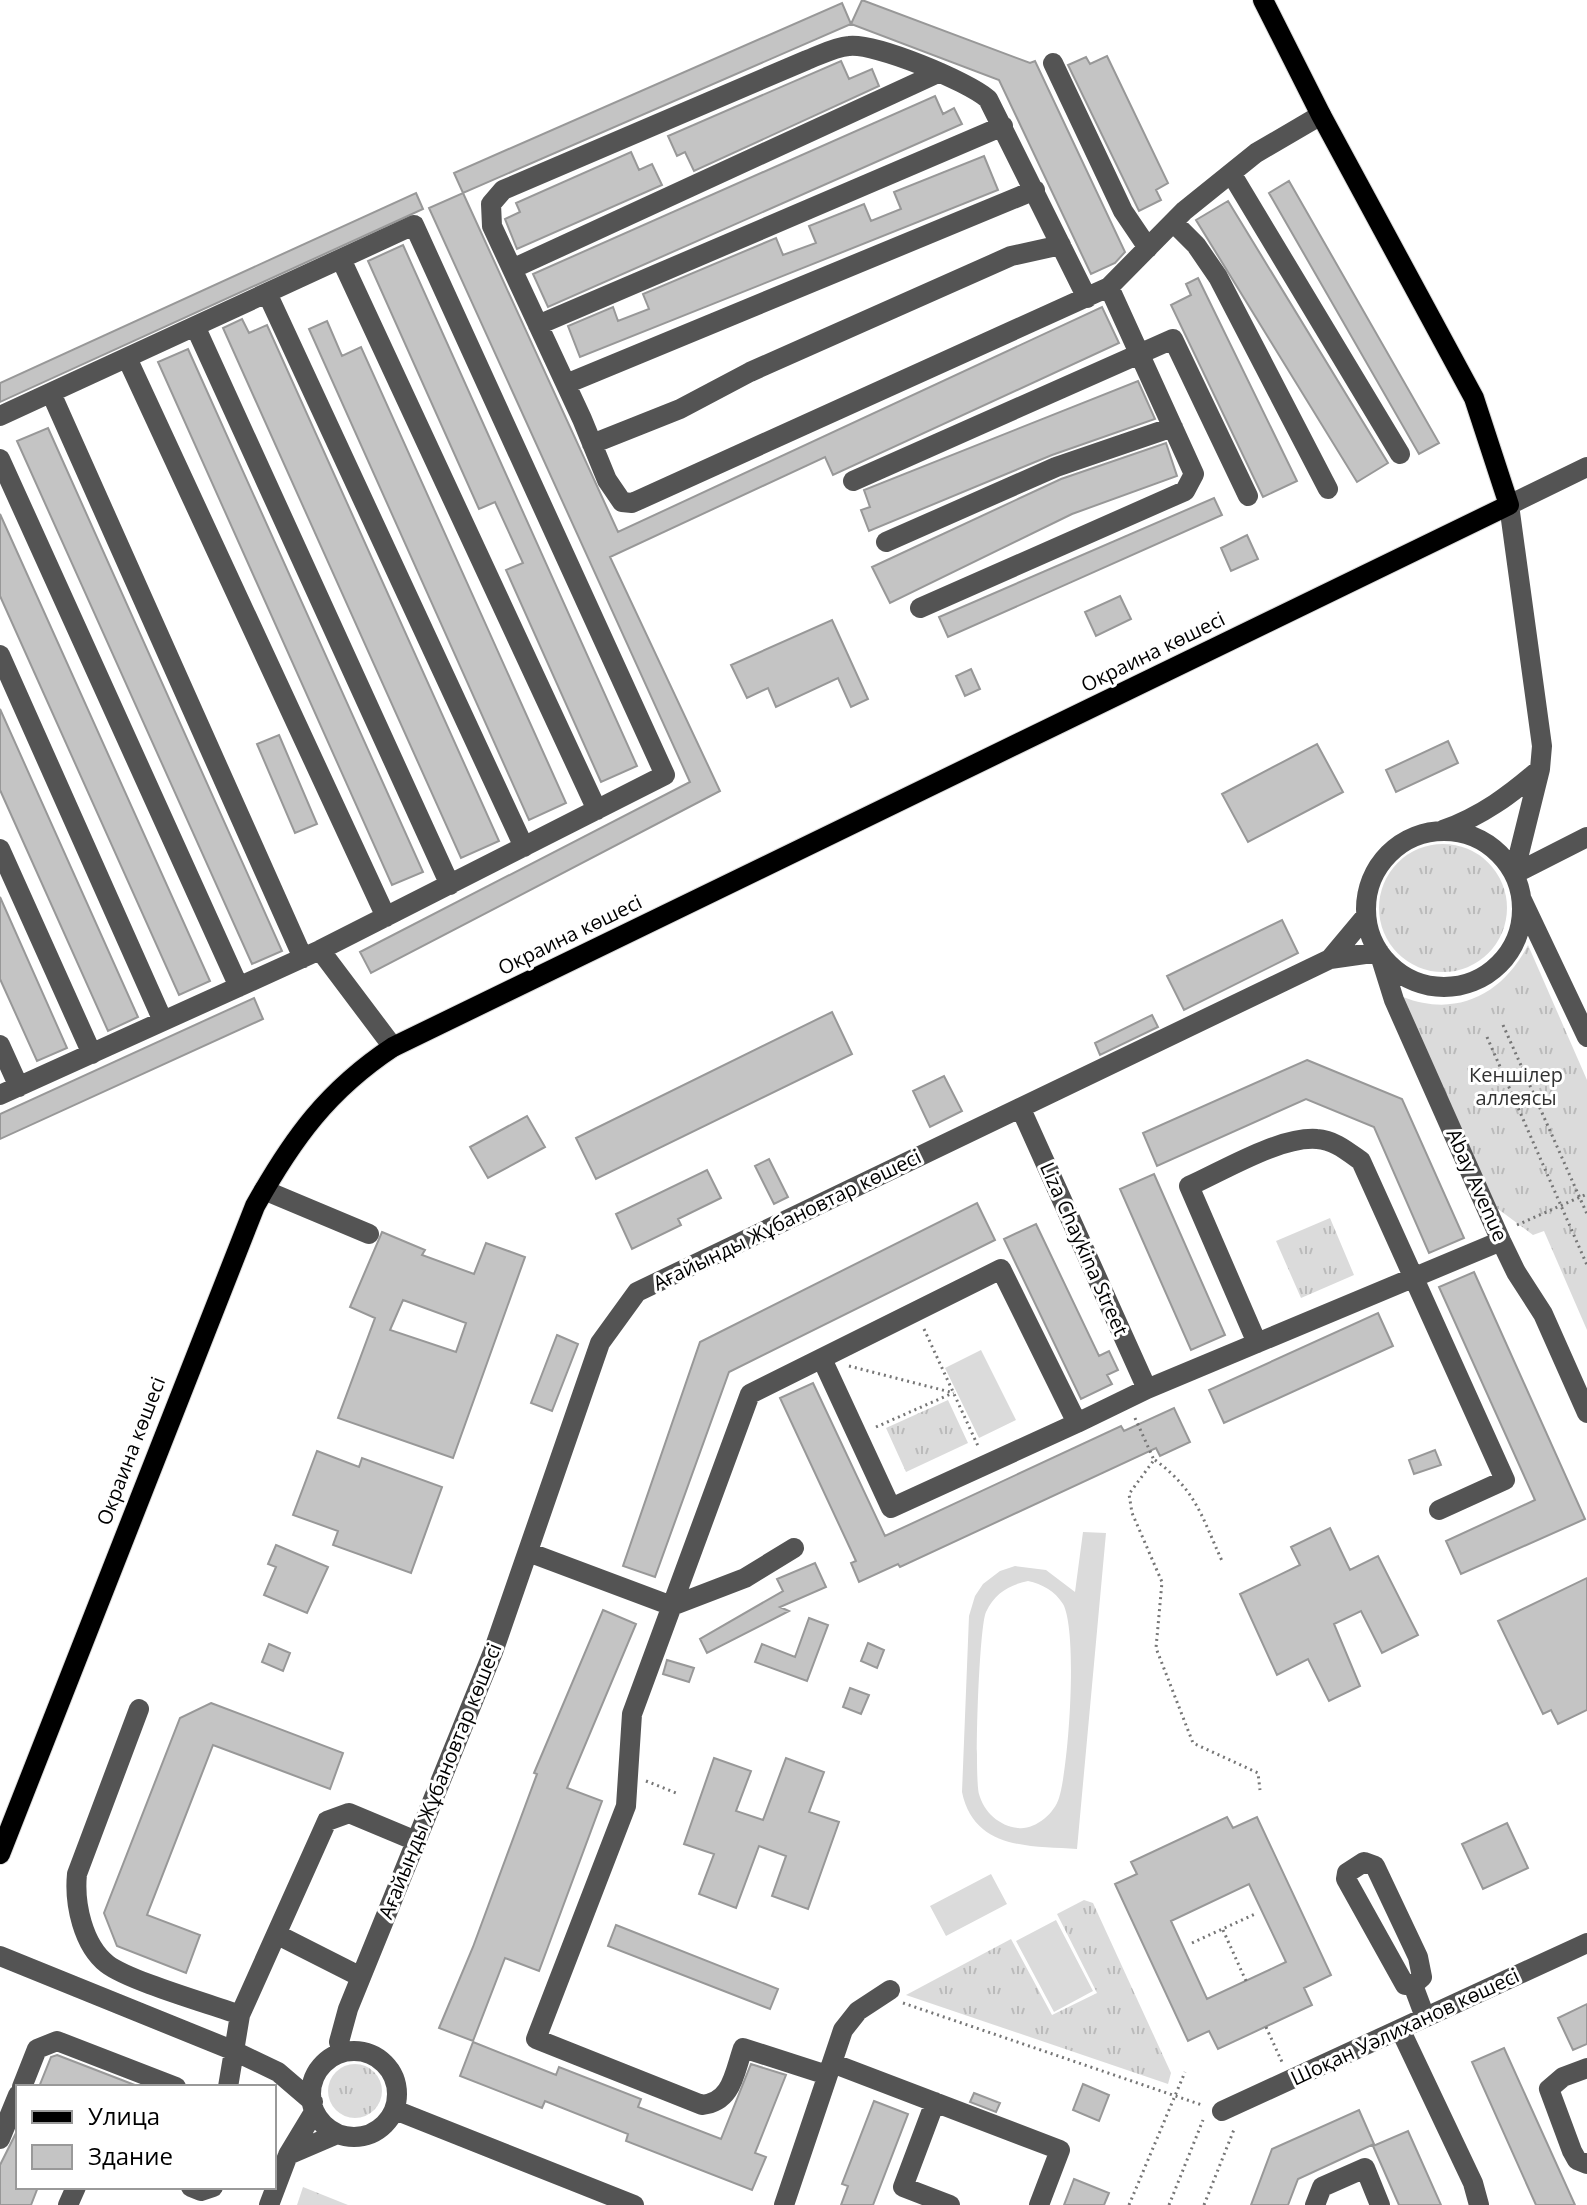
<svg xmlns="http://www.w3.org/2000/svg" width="1587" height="2205" font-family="'Open Sans',sans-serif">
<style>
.grass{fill:url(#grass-tufts)}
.pitch{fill:#dbdbdb;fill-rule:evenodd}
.building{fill:#c4c4c4;stroke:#989898;stroke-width:2;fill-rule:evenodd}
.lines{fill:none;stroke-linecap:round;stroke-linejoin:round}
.major-casing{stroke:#dbdbdb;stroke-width:22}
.path{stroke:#767676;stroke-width:3;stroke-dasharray:2 4;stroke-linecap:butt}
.minor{stroke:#545454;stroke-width:20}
.major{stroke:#000;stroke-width:20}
.labels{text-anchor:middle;stroke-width:6;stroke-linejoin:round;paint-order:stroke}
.street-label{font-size:20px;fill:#000;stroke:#fff}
.park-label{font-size:20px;fill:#323232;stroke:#fff}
</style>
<defs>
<pattern id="grass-tufts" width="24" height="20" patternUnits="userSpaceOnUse" patternTransform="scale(2)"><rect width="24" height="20" fill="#dbdbdb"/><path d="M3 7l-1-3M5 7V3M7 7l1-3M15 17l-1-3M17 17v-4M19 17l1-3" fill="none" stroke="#bababa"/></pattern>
</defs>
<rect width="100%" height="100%" fill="#fff"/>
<path class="grass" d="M1379 908a64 64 0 1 1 128 0a64 64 0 1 1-128 0Z
M1528 945 1587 1080V1330L1544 1231 1533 1235 1494 1206 1403 997C1457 1018 1503 994 1528 945Z
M1330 1218 1354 1275 1301 1298 1276 1241Z
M948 1400 968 1443 906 1472 886 1428Z
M1084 1900 1093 1903 1171 2073 1168 2084 906 1995 1011 1939 1052 2015 1097 1993 1057 1914Z
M328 2091a27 27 0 1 1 54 0a27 27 0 1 1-54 0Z
M303 2187 348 2205H297Z"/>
<path class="pitch" d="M981 1350 1016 1420 979 1438 945 1368Z
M1083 1532 1106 1533 1077 1849C1030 1846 974 1850 962 1792L969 1616 975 1596 983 1584 1000 1571 1015 1566 1046 1570 1075 1592ZM1028 1581C1042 1584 1055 1591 1063 1604 1078 1631 1069 1766 1059 1798 1054 1814 1035 1830 1018 1828 999 1826 984 1812 979 1794 974 1776 979 1627 986 1612 995 1593 1009 1585 1028 1581Z
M991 1874 1007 1904 946 1936 930 1906Z
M1056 1920 1093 1991 1054 2012 1016 1941Z"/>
<path class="building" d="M862 0 1030 63 1035 61 1125 252 1115 263 1091 274 999 80 851 24Z
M842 3 851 24 463 193 454 173Z
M1107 56 1168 183 1156 190 1161 200 1139 211 1068 65 1086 57 1090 64Z
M841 61 849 79 872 69 879 86 694 171 685 152 677 156 668 136Z
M935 96 943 114 954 108 962 124 548 307 533 274Z
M631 152 639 170 652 164 662 185 517 249 505 219 520 212 516 203Z
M984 156 998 190 580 357 568 326 613 307 618 321 649 309 643 294 776 238 783 255 816 243 809 226 864 204 871 221 901 209 894 192Z
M1289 181 1439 443 1419 454 1269 193Z
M416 193 423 209 0 402V383Z
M463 193 618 532 1102 307 1119 343 833 475 825 457 610 557 720 791 371 973 360 952 690 782 429 208Z
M1228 201 1388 463 1357 482 1196 220Z
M403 245 637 766 601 782 506 570 523 563 495 502 479 509 368 261Z
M1198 278 1297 481 1263 497 1171 305 1191 295 1186 284Z
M242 319 249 333 267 325 499 841 461 858 223 328Z
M327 321 342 356 361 347 566 803 529 820 309 329Z
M188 349 423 872 392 885 158 362Z
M1138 381 1155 419 1052 455 869 531 861 510 870 507 864 490Z
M48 428 282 951 252 964 17 441Z
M1166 443 1177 476 1072 514 890 603 872 567 1061 479Z
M1214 498 1222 515 948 637 939 617Z
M0 514 210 981 179 995 0 596Z
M1247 535 1258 559 1231 571 1221 548Z
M1120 596 1131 619 1096 636 1085 612Z
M832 620 868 699 851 707 838 678 776 707 768 688 747 698 731 665Z
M971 669 980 689 965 696 956 676Z
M0 709 138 1017 108 1031 0 790Z
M279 735 317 824 295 833 257 744Z
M1448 741 1458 763 1396 792 1386 770Z
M1317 744 1343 792 1248 842 1222 794Z
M0 897 67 1048 37 1061 0 979Z
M1282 920 1298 953 1184 1010 1167 976Z
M254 998 263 1019 0 1139V1114Z
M832 1012 852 1054 596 1179 576 1138Z
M1152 1015 1158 1027 1100 1055 1095 1043Z
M1307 1060 1402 1099 1464 1238 1429 1253 1374 1127 1306 1099 1157 1166 1143 1133Z
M944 1076 962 1111 930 1127 913 1091Z
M527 1116 545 1147 488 1178 470 1147Z
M769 1159 788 1197 774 1204 755 1166Z
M707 1170 721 1198 678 1219 681 1225 632 1249 616 1214Z
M1154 1174 1225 1335 1191 1350 1120 1189Z
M977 1203 995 1240 729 1372 655 1577 623 1566 700 1342Z
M1036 1224 1099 1356 1109 1351 1118 1370 1107 1375 1112 1384 1081 1399 1004 1239Z
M382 1232 425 1250 422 1255 474 1274 486 1243 525 1257 453 1458 338 1418 375 1318 350 1307ZM403 1300 466 1323 456 1352 390 1330Z
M1474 1272 1585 1519 1461 1574 1446 1541 1535 1500 1439 1287Z
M1378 1313 1393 1346 1224 1423 1209 1390Z
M557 1335 578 1344 552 1411 531 1403Z
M813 1383 885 1536 1121 1426 1124 1431 1174 1408 1190 1442 1160 1456 1156 1448 900 1567 898 1564 859 1582 851 1563 856 1561 780 1398Z
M1435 1450 1441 1465 1414 1474 1409 1460Z
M317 1451 359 1467 362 1458 442 1487 411 1573 333 1545 338 1531 293 1515Z
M1330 1528 1350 1570 1378 1556 1418 1635 1382 1653 1361 1611 1334 1624 1360 1686 1329 1701 1308 1659 1277 1675 1240 1594 1300 1565 1291 1547Z
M276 1545 328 1567 307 1613 264 1595 276 1567 268 1564Z
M815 1563 826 1587 780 1607 789 1611 707 1653 700 1639 783 1591 777 1579Z
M1587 1578V1710L1558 1724 1551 1710 1543 1714 1498 1621Z
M603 1610 636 1624 567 1788 602 1801 539 1971 505 1958 473 2041 439 2028 473 1947 537 1774 534 1773Z
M809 1618 828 1625 807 1681 755 1662 762 1644 795 1657Z
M868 1643 884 1650 877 1668 861 1661Z
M269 1644 290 1653 283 1671 262 1662Z
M667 1660 694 1668 689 1682 663 1674Z
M850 1688 869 1695 861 1714 843 1707Z
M211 1703 343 1753 330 1789 213 1745 147 1915 200 1935 186 1973 117 1946 104 1913 180 1718Z
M714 1758 751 1771 736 1811 763 1820 786 1758 824 1772 809 1812 839 1822 808 1909 772 1896 786 1856 759 1846 736 1908 699 1894 714 1854 684 1844Z
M1227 1817 1233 1828 1257 1817 1331 1975 1304 1988 1312 2005 1218 2049 1209 2031 1188 2041 1115 1884 1137 1874 1131 1862ZM1249 1884 1286 1962 1207 1999 1171 1921Z
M1507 1823 1528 1868 1483 1889 1462 1844Z
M616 1925 778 1989 770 2009 608 1946Z
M1587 2004V2044L1573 2050 1558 2018Z
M473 2042 556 2075 559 2067 641 2099 638 2107 721 2139 751 2064 786 2075 755 2153 766 2157 752 2190 626 2141 628 2134 545 2101 542 2108 460 2076Z
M1504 2048 1575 2205H1536L1472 2062Z
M57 2055 140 2087H39L51 2057Z
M1083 2084 1109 2095 1099 2121 1073 2110Z
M974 2093 1000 2103 996 2112 970 2102Z
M874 2101 908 2114 873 2205H841L848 2186 842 2184Z
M1359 2110 1374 2144 1298 2179 1288 2205H1251L1272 2149Z
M18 2129V2187H38L31 2205H0V2165Z
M1408 2131 1441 2205H1399L1373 2146Z
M1074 2179 1109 2193 1104 2205H1064Z"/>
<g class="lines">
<defs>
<path id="major" d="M0 1854 255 1206C293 1138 328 1090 393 1047L1509 505 1474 398 1321 115 1263 0"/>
</defs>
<use href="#major" class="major-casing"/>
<path class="path" d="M1503 1025 1587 1214
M1487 1037 1587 1265
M1517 1225 1587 1194
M924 1329 978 1446
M849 1366 954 1393
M1135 1418 1154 1460 1129 1494 1132 1513 1162 1582 1156 1648 1193 1743 1258 1773 1260 1790
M876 1427 953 1393
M1155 1460C1196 1490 1202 1517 1222 1561
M646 1781 676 1793
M1223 1930 1246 1981
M1192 1943 1255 1914
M903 2003 1202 2105
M1266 2027 1282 2062
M1129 2205 1185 2072
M1169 2205 1203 2120
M1204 2205 1235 2127"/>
<path class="minor" d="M1053 63 1123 211 1148 248
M1231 173 1400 454
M1173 222 1196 245 1218 277 1328 489
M341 259 597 810
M512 269 938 73
M267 293 524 847
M1087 298 988 99C967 81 876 43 849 46 835 47 820 55 807 60L503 190 491 204 492 226 582 419 607 480 622 502 632 503 1109 287 1184 211 1256 153 1321 115
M538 325 1003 126
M195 326 450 885
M127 358 386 917
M566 384 1035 190
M51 393 303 958
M0 416 414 225 665 775 320 950 0 1095
M592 444 680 409 750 372 1011 256 1061 245
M0 459 239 987
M853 481 1173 339 1248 496
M886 542 1056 467 1173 427
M920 608 1185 491 1194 474 1109 287
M0 655 163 1021
M1443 830C1482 816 1510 795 1540 769
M1366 909a78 78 0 1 1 156 0a78 78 0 1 1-156 0Z
M0 849 92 1054
M1514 874 1540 769 1542 746 1509 505 1587 467
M1514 874 1587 837
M1522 900 1587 1037
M320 950 393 1047
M1330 959 1366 916
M0 1045 19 1087
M1021 1109 1147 1389
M264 1190 369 1234
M1257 1343 1189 1186C1223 1171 1280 1136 1317 1139 1334 1140 1347 1151 1361 1161L1505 1480 1439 1510
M822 1359 891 1508 1077 1423 1001 1269 750 1394 632 1714 626 1806 536 2039 702 2105C732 2102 734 2074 743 2048L827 2075
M1077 1423 1147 1389 1501 1241
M528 1552 672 1606 745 1578 794 1548
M139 1709 77 1874C74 1904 83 1945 107 1964 129 1981 210 2004 240 2015
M278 1935 361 1977
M0 1956 232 2050 278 2072 313 2102
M1413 1985 1422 1977 1418 1957 1375 1866 1364 1862 1347 1873 1346 1879 1405 1985H1413L1425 2017
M1400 2029 1473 2183 1479 2205
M311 2094a43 43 0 1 1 86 0a43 43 0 1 1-86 0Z
M342 2052 339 2042 348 2009 493 1652 600 1343 637 1292 1330 959 1379 952 1394 1000 1501 1241 1516 1272 1543 1314 1587 1413
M832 2063 1060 2150 1039 2205
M1587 2068 1563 2077 1549 2089 1572 2151 1577 2160 1587 2164
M22 2087 37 2049 57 2041 176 2087
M228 2087 240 2015 327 1821 349 1813 416 1841
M935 2102 903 2187 950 2205
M395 2110 634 2205
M1222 2111 1587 1943
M314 2112 288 2155 337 2134
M0 2139 18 2095
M191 2187 201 2191 213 2187
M68 2205 76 2187
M269 2205 288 2155
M784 2205 843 2030 858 2011 890 1990
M1315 2205 1322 2187 1365 2168 1380 2205"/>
<use href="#major" class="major"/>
</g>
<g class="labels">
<g class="street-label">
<text transform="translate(1153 652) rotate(-26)" y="7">Окраина көшесі</text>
<text transform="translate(570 935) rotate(-26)" y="7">Окраина көшесі</text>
<text transform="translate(1477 1185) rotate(66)" y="7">Abay Avenue</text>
<text transform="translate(787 1220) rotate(-26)" y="7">Ағайынды Жұбановтар көшесі</text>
<text transform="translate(1084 1249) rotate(66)" y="7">Liza Chaykina Street</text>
<text transform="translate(131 1451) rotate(-69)" y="7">Окраина көшесі</text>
<text transform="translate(440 1781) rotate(-68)" y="7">Ағайынды Жұбановтар көшесі</text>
<text transform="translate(1405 2027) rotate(-25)" y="7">Шоқан Уәлиханов көшесі</text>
</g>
<g class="park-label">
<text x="1516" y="1082">Кеншілер<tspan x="1516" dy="23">аллеясы</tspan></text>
</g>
</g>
<rect x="16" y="2085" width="260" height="104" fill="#ffffff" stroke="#999999" stroke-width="2"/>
<rect x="32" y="2111" width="40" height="12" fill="#000000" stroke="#999999" stroke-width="2"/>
<text x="88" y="2125" font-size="24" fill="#000000">Улица</text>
<rect x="32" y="2145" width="40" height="24" fill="#c4c4c4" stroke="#999999" stroke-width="2"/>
<text x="88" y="2165" font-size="24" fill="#000000">Здание</text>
</svg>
